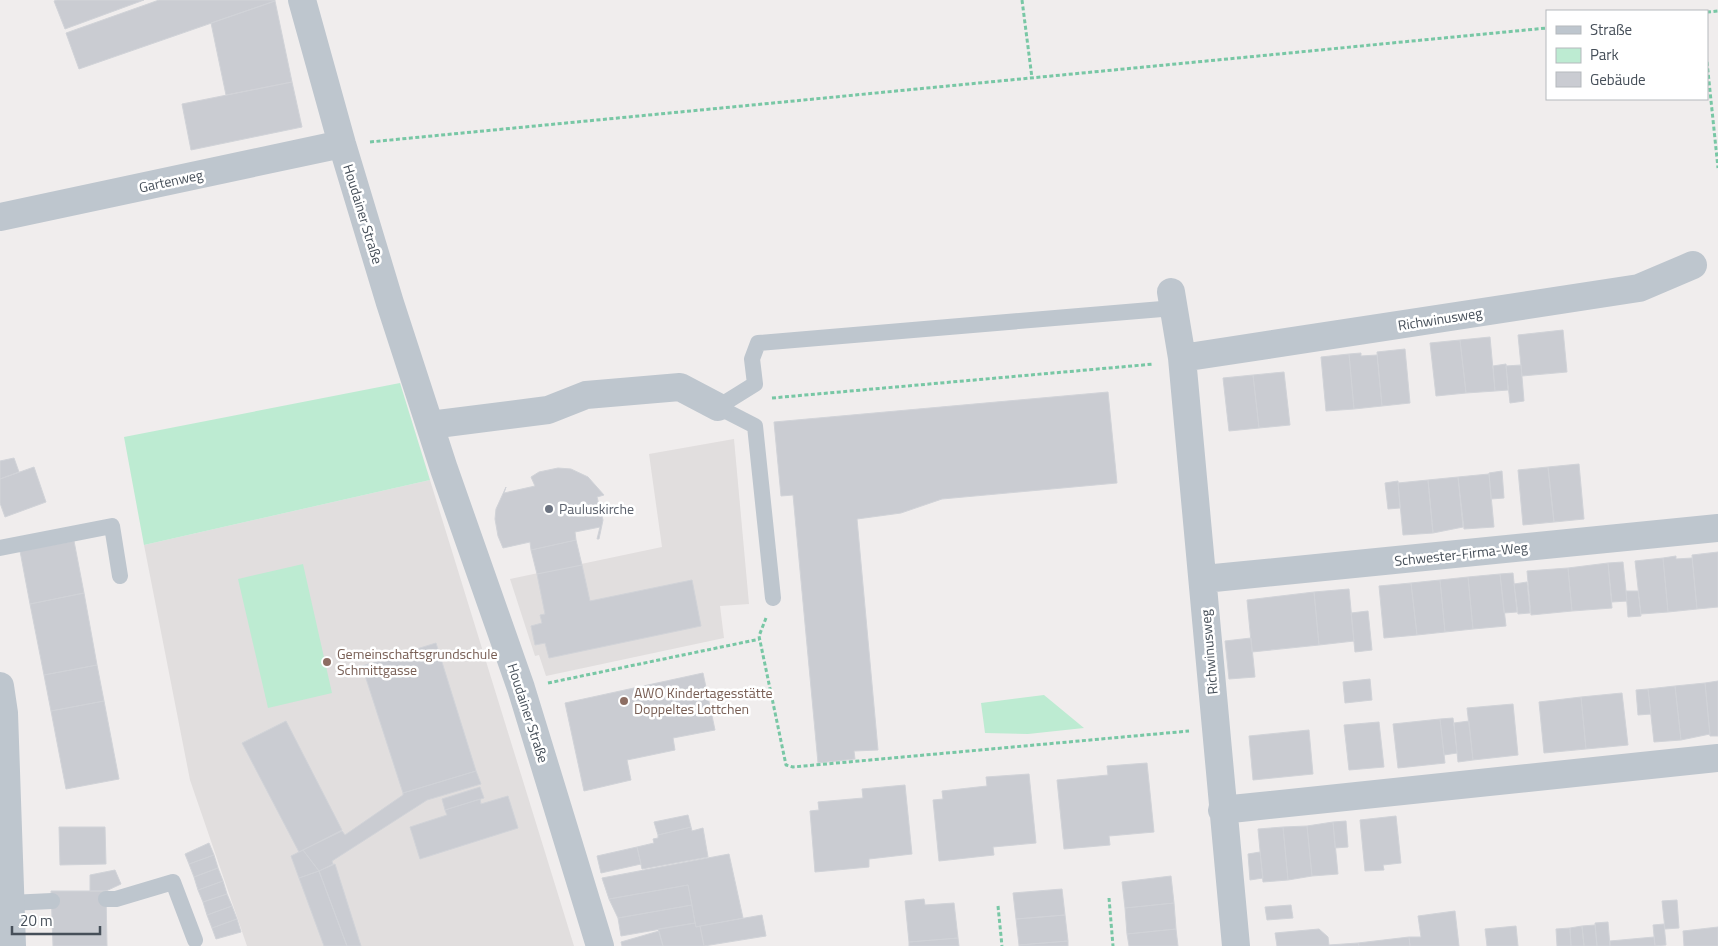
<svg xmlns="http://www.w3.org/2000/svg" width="1718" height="946" font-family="'Titillium Web',sans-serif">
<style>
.education{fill:#e1dede}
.green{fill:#bdebd2}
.building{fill:#caccd2;stroke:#d1d3d8}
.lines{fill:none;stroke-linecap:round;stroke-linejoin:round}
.path{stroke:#78c7a5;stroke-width:3;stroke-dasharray:4 2.5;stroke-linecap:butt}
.service{stroke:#bec6ce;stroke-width:16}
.minor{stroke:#bec6ce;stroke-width:28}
.tertiary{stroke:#bec6ce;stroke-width:28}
.worship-dot{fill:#6b7280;stroke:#fff;stroke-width:2}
.education-dot{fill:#8d6e63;stroke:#fff;stroke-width:2}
.labels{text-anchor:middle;stroke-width:5;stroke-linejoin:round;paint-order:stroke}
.street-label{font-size:14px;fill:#464f59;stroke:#fff}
.worship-label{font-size:14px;fill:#5b616d;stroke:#fff;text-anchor:start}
.education-label{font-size:14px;fill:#785e54;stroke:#fff;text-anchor:start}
</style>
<rect width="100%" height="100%" fill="#f0eded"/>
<path class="education" d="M734 439 749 604 720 606 724 638 546 676 539 655 535 656 510 579 662 547 649 454Z
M430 480 574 946H247L190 780 144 545Z"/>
<path class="green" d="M400 383 430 480 144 545 124 437Z
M303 564 332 693 268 708 238 579Z
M1044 695 1084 728 1028 734 985 733 981 703Z"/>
<path class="building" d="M57 0H144L65 29 54 1Z
M159 0H275V1L79 69 66 33Z
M275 1 292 82 226 95 211 23Z
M292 82 302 127 191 150 182 104Z
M1563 330 1567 372 1522 376 1518 335Z
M1490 337 1495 391 1466 393 1460 340Z
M1460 340 1466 393 1436 396 1430 343Z
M1405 349 1410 403 1382 406 1377 352Z
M1361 353V356L1377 355 1382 406 1354 409 1349 354Z
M1349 354 1354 409 1326 411 1321 357Z
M1506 364 1508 390 1495 391 1493 366Z
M1521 365 1524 401 1510 403 1506 366Z
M1284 372 1290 425 1259 428 1253 375Z
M1253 375 1259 428 1229 431 1223 378Z
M1108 392 1117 483 942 499 901 513 857 519 878 750 854 751 855 759 818 763 793 495 781 496 774 422Z
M14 458 19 472 0 479V461Z
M1579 464 1584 519 1554 522 1548 467Z
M34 467 46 502 5 517 0 503V479Z
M1548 467 1554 522 1523 525 1518 470Z
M558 468 571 469 588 477 604 495 597 497 603 520 599 539H597L600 527 575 532 576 540 531 550 530 542 503 548 498 536 495 519 496 509 506 487 504 493 535 486 531 477 539 472Z
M1502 471 1504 498 1491 499 1489 473Z
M1489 474 1494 527 1464 529 1458 477Z
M1458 477 1463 527 1433 533 1428 480Z
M1428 480 1433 533 1403 535 1398 483Z
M1398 481 1400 508 1388 509 1385 483Z
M576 540 582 565 537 574 531 550Z
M74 541 84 593 30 604 20 551Z
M1718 552V607L1697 609 1692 555Z
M1676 556V559L1692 558 1697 609 1668 612 1663 558Z
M1663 558 1668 612 1641 614 1635 561Z
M1623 562 1627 601 1612 602 1608 563Z
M1608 563 1612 608 1572 611 1568 568Z
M582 565 590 601 692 580 701 626 549 658 545 643 535 645 531 626 542 623 540 615 545 614 537 574Z
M1568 568 1572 611 1531 615 1527 571Z
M1513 573 1517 612 1504 613 1500 574Z
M1500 574 1506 626 1473 629 1468 577Z
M1468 577 1473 629 1445 632 1440 580Z
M1440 580 1445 632 1417 635 1411 583Z
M1527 582 1530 613 1518 614 1514 584Z
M1411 583 1417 635 1384 638 1379 586Z
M1349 589 1354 641 1319 645 1314 592Z
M1626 591H1638L1641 616 1628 617Z
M1314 592 1319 645 1252 652 1247 600Z
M84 593 97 665 44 675 30 604Z
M1368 611 1372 650 1355 652 1351 613Z
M1251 638 1255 677 1229 679 1225 641Z
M436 643 476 771 403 793 362 666Z
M97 665 104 701 51 711 44 675Z
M703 673 715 730 673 738 675 750 627 760 631 780 584 791 565 703Z
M1370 679 1372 700 1345 703 1343 682Z
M1718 681V736H1710L1705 683Z
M1705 683 1710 734 1681 740 1675 686Z
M1675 686 1681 740 1654 742 1648 689Z
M1648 689 1651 714 1638 715 1636 690Z
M1622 693 1628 745 1586 749 1581 697Z
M1581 697 1586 749 1544 753 1539 702Z
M104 701 119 779 66 789 51 711Z
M1513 704 1518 755 1473 760 1467 708Z
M1453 718 1457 753 1444 755 1440 719Z
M1440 719 1445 763 1398 768 1393 724Z
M286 721 342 830 299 852 242 743Z
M1469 721 1473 760 1458 762 1454 723Z
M1379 722 1384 767 1349 770 1344 725Z
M1309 730 1313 774 1253 780 1249 736Z
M1147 763 1154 832 1109 836 1110 845 1064 849 1057 780 1108 775 1107 766Z
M476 771 481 784 427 800 332 861 333 864 319 871 303 850 342 831 345 835 403 795V793Z
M1029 774 1036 843 993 847 994 855 939 861 933 800 943 799 942 791 987 786 986 777Z
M905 785 912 854 869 859V867L815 872 810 811 819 810 818 802 863 798 862 789Z
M480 787 484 798 445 810 442 799Z
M508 796 518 828 420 859 410 827 447 815 445 810 480 799 481 804Z
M688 815 691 827 658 835 654 822Z
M1396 816 1401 863 1383 865 1384 870 1365 871 1360 820Z
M1346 821 1348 847 1335 848 1333 822Z
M1333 822 1338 874 1312 876 1307 826Z
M1307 826 1312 876 1288 880 1283 827Z
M59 827H105L106 864 60 865Z
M691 827 692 831 703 828 708 857 642 869 637 847 654 843 653 839 658 838V835Z
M1283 827 1288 880 1263 882 1258 829Z
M209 843 214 855 189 864 185 854Z
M637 847 641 864 601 873 597 856Z
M303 850 319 871 299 878 291 856Z
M1260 852 1263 878 1250 880 1248 854Z
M729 854 743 918 696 927 688 885 609 899 602 878Z
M214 855 218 868 194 877 189 864Z
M335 864 361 946H347L319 871Z
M218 868 223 881 198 890 194 877Z
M115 870 121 884 106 891H90V875Z
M319 871 347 946H324L299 878Z
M1171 876 1174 903 1125 908 1122 882Z
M223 881 227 894 203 902 198 890Z
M688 885 692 905 618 918 609 899Z
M1062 889 1065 915 1016 919 1013 893Z
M51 891H106L107 946H53Z
M227 894 232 906 207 915 203 902Z
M924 899 925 905 954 903 958 938 909 942 905 901Z
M1677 900 1679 928 1665 929 1662 901Z
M1174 903 1176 929 1127 934 1125 908Z
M692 905 695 923 621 936 618 918Z
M1291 905 1293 918 1267 920 1265 907Z
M232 906 237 919 212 928 207 915Z
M1455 911 1459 946H1410L1409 937H1421L1418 916Z
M762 915 766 936 704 946 700 926Z
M1065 915 1068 941 1019 945 1016 919Z
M237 919 241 932 216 939 212 928Z
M1608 922 1610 946H1597L1595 923Z
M695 923 696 927 700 926 704 946H663L658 929Z
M1664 924 1666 945 1655 946 1653 925Z
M1595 925 1597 946H1584L1582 926Z
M1516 926 1518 946H1487L1485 929Z
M1582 926 1584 946H1571L1570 928Z
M1718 927V946H1684L1683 931Z
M1570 928 1571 946H1557L1556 929Z
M1176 929 1178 946H1129L1127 934Z
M1319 929 1328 937 1329 945 1358 943 1359 946H1277L1275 933Z
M659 931 663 946H622L621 942Z
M1409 937 1410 946H1359L1358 943Z
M1654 937 1655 946H1610V941Z
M958 938 959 946H909V942Z
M1068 941V946H1019V945Z"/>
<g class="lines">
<path class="path" d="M1022 0 1032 78
M1707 12 1718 11
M1707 62 1718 168
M370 142 1547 28
M772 398 1154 364
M766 618 759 636 786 765 793 767 1189 731
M548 683 760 639
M1109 898 1113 946
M998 906 1002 946"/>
<path class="service" d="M718 407 755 384 752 359 758 343 1174 308
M718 407 755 426 773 598
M0 548 112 526 120 576
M106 899H116L173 882 195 940
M10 903 52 901"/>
<path class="minor" d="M302 0 342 144 390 303 444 469 521 688 600 946
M0 217 342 144
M1171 292 1182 358 1236 946
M1182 358 1639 288 1693 265
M430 425 548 410 586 395 680 387 718 407
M1204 579 1718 528
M1222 810 1718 758"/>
<path class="tertiary" d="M0 686 4 713 12 946"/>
</g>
<circle class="worship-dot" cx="549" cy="509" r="5"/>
<g class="education-dot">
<circle cx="327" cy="662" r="5"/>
<circle cx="624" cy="701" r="5"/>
</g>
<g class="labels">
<g class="street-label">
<text transform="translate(171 181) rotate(-12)" y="5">Gartenweg</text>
<text transform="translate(363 214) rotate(73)" y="5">Houdainer Straße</text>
<text transform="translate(1440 319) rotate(-9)" y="5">Richwinusweg</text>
<text transform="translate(1461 554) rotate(-6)" y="5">Schwester-Firma-Weg</text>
<text transform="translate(1209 652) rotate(-95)" y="5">Richwinusweg</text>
<text transform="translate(528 713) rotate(72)" y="5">Houdainer Straße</text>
</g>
<g class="worship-label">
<text x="559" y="514">Pauluskirche</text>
</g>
<g class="education-label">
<text x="337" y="659">Gemeinschaftsgrundschule<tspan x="337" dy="16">Schmittgasse</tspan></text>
<text x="634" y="698">AWO Kindertagesstätte<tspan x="634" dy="16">Doppeltes Lottchen</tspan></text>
</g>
</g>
<rect x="1546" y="10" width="162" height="90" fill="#ffffff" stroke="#b5b9bd"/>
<rect x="1556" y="26" width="25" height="8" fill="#bec6ce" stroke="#b5b9bd"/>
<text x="1590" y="35" font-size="15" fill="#464f59">Straße</text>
<rect x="1556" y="48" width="25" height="15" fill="#bdebd2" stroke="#b5b9bd"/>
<text x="1590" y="60" font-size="15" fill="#464f59">Park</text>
<rect x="1556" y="72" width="25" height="15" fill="#caccd2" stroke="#b5b9bd"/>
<text x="1590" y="85" font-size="15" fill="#464f59">Gebäude</text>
<path d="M12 926v8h88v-8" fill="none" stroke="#464f59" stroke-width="2.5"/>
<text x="20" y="926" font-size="15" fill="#464f59" stroke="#ffffff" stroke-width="4" paint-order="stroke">20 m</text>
</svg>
